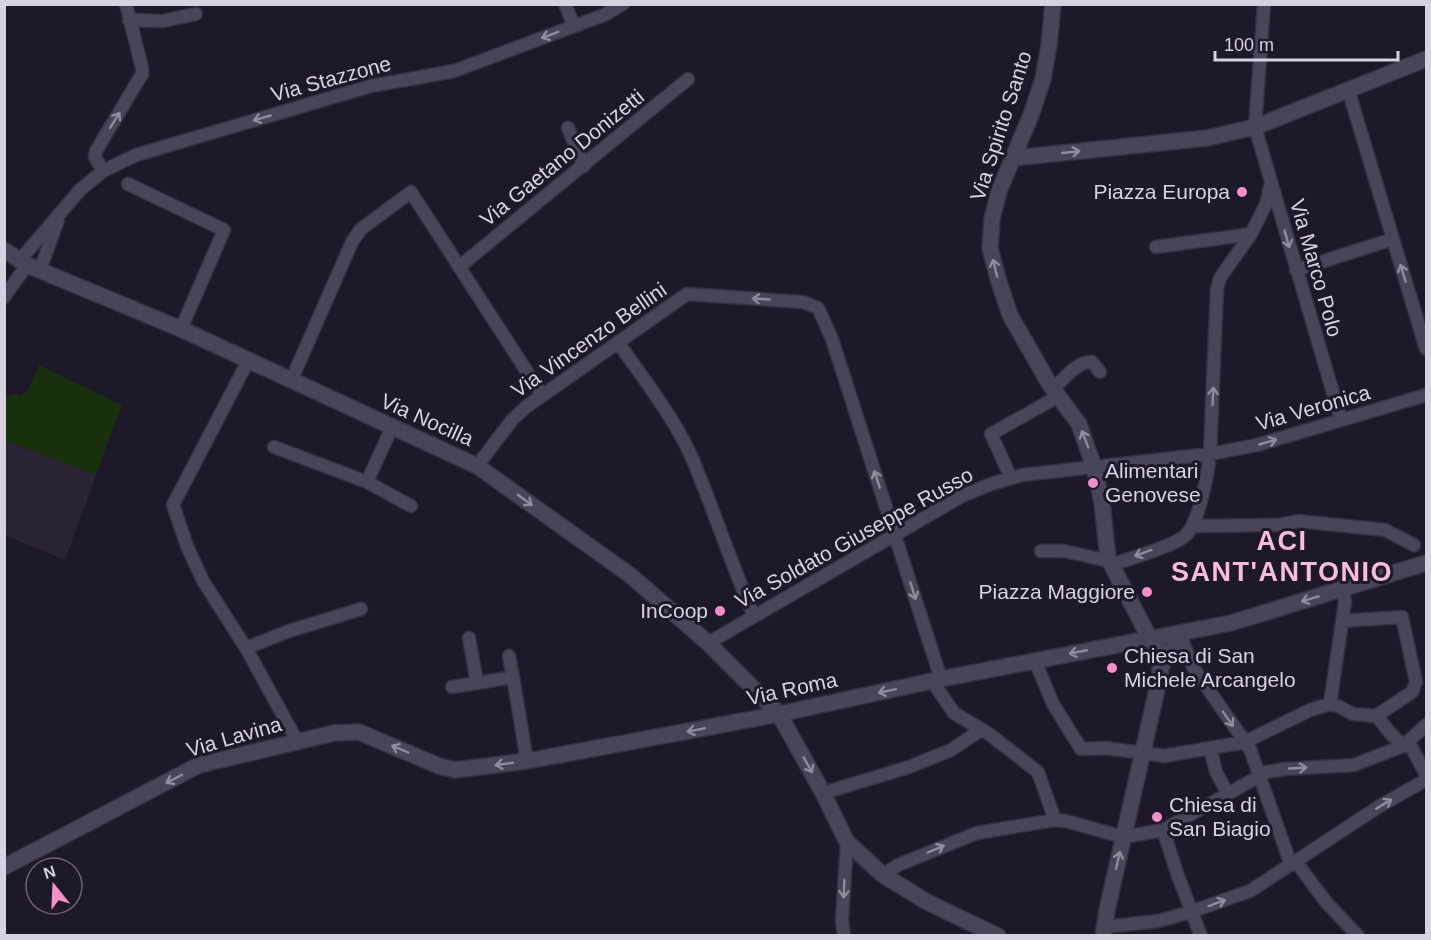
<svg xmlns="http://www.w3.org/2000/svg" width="1431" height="940" font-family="Arial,sans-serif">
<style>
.education{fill:#2a2333}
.green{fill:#19300c}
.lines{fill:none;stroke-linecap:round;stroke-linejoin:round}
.minor-casing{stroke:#353140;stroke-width:15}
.tertiary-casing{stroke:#353140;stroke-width:18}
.minor{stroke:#4a445a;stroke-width:12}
.tertiary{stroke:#4a445a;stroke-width:15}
.oneway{stroke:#908b9d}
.poi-dot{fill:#f98fc9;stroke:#1e182b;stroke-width:2}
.labels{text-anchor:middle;stroke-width:6;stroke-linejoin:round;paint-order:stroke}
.street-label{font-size:21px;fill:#d6d2e0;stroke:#1e182b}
.poi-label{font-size:21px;fill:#d6d2e0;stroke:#1e182b;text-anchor:end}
.district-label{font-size:27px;font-weight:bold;letter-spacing:1.5px;fill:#f9bcdb;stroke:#1e182b}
</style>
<rect width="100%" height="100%" fill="#1e182b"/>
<path class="education" d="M4 440 96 475 65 560 5 535Z"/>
<path class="green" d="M39 365 122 405 96 475 5 440V395L7 397 17 393 21 396 28 390Z"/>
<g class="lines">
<defs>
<path id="minor" d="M565 4 574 26
M1264 4 1255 127 1341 420
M129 20 162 21 196 14
M1348 89 1426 349
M568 128 584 166
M103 171 95 157 96 151 142 74V68L126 4
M128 184 224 230 181 329
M1156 247 1251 234 1267 202 1270 186
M20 260 80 190 103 171 136 155 371 86 454 71 604 15 623 4
M459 267 688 79
M40 270 58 220
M1296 270 1393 239
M4 297 27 265
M618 342C643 379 674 417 692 458 714 510 731 564 754 616
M248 361 173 505 187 546 203 581 246 648 297 741
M291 381 352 242 361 229 411 192 542 395
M1053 389C1064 379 1077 361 1092 362L1100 372
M274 447 367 482 392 427
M477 466 512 420 526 407 687 294 803 302 818 308 832 339 941 679
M1011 478 991 434 1059 396
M367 482 411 506
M1193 526 1278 525 1299 521 1385 530 1414 545
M1041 551H1064L1109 561
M1111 565C1128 559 1175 546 1186 535 1199 522 1208 473 1210 454L1217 289 1220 278 1251 234
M1342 621 1402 617 1416 682 1412 692 1376 716
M1181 632 1184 645 1194 669 1250 749 1291 865
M469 638 477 683 513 677 527 761
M708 643 962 496 991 484 1022 475 1210 454 1257 445 1426 395
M246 648 289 631 361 609
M509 656 513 677
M1035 661 1053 704 1081 749 1106 748 1164 756 1245 742 1310 710 1330 704 1338 706 1353 714 1376 716C1387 727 1395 744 1412 748L1426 775
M1162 669 1171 648 1176 643 1184 645
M932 681 954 713 989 734 1038 772 1055 820
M452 687 477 683
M1330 704 1345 602 1343 589
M1210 748 1216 772 1228 794
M823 793 909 767 951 750 981 730
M1163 830 1178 876 1201 936
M1296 862 1326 902 1358 936
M883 875 898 865 977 833 1055 820 1066 821 1123 837 1163 830 1267 772 1285 769 1354 765 1403 746 1426 725
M1104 927 1158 921 1187 913 1250 891 1383 804 1426 780
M844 936 842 920 847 842"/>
<path id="tertiary" d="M1053 4 1049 45 1043 79 1031 115 999 191 992 219 990 248 998 279 1010 315 1050 385 1079 424 1094 467 1102 502 1108 558 1150 639 1160 650V676L1107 910 1103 936
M1013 158 1207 138 1255 127 1426 59
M4 250 27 265 181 329 477 466 630 575 708 643 779 714 823 793 847 842 883 875 927 902 998 936
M4 867 199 765 334 733 359 732 439 766 455 770 527 761 779 714 941 679 1231 623 1426 563"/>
</defs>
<use href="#minor" class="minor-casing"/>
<use href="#tertiary" class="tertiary-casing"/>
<use href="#minor" class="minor"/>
<use href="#tertiary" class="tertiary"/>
</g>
<defs><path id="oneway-shaft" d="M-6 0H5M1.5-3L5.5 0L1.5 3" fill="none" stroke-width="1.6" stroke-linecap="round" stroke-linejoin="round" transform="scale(1.5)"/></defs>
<g class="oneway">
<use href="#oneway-shaft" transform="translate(550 35) rotate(159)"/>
<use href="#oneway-shaft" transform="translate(262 118) rotate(164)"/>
<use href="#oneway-shaft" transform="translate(115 120) rotate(-58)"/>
<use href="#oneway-shaft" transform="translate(1071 152) rotate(-6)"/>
<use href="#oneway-shaft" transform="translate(1287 239) rotate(74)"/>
<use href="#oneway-shaft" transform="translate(995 268) rotate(-104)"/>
<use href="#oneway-shaft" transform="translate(1403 273) rotate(-107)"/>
<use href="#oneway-shaft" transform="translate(761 299) rotate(-176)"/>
<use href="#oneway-shaft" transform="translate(1213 396) rotate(-87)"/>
<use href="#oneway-shaft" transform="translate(1085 439) rotate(-111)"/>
<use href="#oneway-shaft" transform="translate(1268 442) rotate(-16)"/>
<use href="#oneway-shaft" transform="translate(877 479) rotate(-108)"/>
<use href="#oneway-shaft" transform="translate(525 500) rotate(36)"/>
<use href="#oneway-shaft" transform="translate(1143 553) rotate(160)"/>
<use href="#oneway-shaft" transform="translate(913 591) rotate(73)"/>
<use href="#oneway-shaft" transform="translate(1310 599) rotate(163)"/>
<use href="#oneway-shaft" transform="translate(1078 652) rotate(169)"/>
<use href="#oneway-shaft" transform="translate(887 691) rotate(168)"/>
<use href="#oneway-shaft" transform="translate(1228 719) rotate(55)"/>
<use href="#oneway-shaft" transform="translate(696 730) rotate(169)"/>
<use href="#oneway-shaft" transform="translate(400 749) rotate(-157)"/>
<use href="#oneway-shaft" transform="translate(504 764) rotate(172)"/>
<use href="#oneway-shaft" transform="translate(808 765) rotate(60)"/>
<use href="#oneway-shaft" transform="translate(1298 768) rotate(-3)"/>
<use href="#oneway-shaft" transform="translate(174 779) rotate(152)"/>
<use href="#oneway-shaft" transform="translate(1384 804) rotate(-31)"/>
<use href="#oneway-shaft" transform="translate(936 849) rotate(-23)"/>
<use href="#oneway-shaft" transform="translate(1118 860) rotate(-77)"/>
<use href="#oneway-shaft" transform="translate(844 889) rotate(92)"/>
<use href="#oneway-shaft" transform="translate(1217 903) rotate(-20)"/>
</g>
<g class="poi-dot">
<circle cx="1242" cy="192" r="6"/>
<circle cx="1093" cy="483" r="6"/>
<circle cx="1147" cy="592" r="6"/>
<circle cx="720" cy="611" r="6"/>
<circle cx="1112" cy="668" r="6"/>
<circle cx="1157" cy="817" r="6"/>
</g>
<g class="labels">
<g class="street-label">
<text transform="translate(331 79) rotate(-15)" y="7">Via Stazzone</text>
<text transform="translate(1001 126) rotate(-72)" y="7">Via Spirito Santo</text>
<text transform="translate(562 158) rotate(-39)" y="7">Via Gaetano Donizetti</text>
<text transform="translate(1316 268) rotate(74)" y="7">Via Marco Polo</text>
<text transform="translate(589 340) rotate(-35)" y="7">Via Vincenzo Bellini</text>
<text transform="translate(1313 408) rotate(-16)" y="7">Via Veronica</text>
<text transform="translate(427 420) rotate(24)" y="7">Via Nocilla</text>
<text transform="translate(854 538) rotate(-29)" y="7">Via Soldato Giuseppe Russo</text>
<text transform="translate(792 689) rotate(-12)" y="7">Via Roma</text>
<text transform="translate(234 737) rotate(-16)" y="7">Via Lavina</text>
</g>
<g class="poi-label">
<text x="1230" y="199">Piazza Europa</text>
<text x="1105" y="478" text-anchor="start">Alimentari<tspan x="1105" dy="24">Genovese</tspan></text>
<text x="1135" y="599">Piazza Maggiore</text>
<text x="708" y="618">InCoop</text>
<text x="1124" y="663" text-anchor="start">Chiesa di San<tspan x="1124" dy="24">Michele Arcangelo</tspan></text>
<text x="1169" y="812" text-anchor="start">Chiesa di<tspan x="1169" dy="24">San Biagio</tspan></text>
</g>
<g class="district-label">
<text x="1282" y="550">ACI<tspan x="1282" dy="31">SANT'ANTONIO</tspan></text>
</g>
</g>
<rect width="1431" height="940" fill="none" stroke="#d6d2e0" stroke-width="12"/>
<g transform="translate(54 886) rotate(342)"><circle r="28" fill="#1e182b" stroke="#686273" stroke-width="1.5"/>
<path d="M0-4.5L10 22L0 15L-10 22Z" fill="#f98fc9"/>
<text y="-9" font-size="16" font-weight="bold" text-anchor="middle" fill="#d6d2e0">N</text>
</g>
<path d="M1215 51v9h183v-9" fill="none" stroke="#d6d2e0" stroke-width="3"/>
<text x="1224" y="51" font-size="18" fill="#d6d2e0" stroke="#1e182b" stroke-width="4.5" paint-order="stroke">100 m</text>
</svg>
